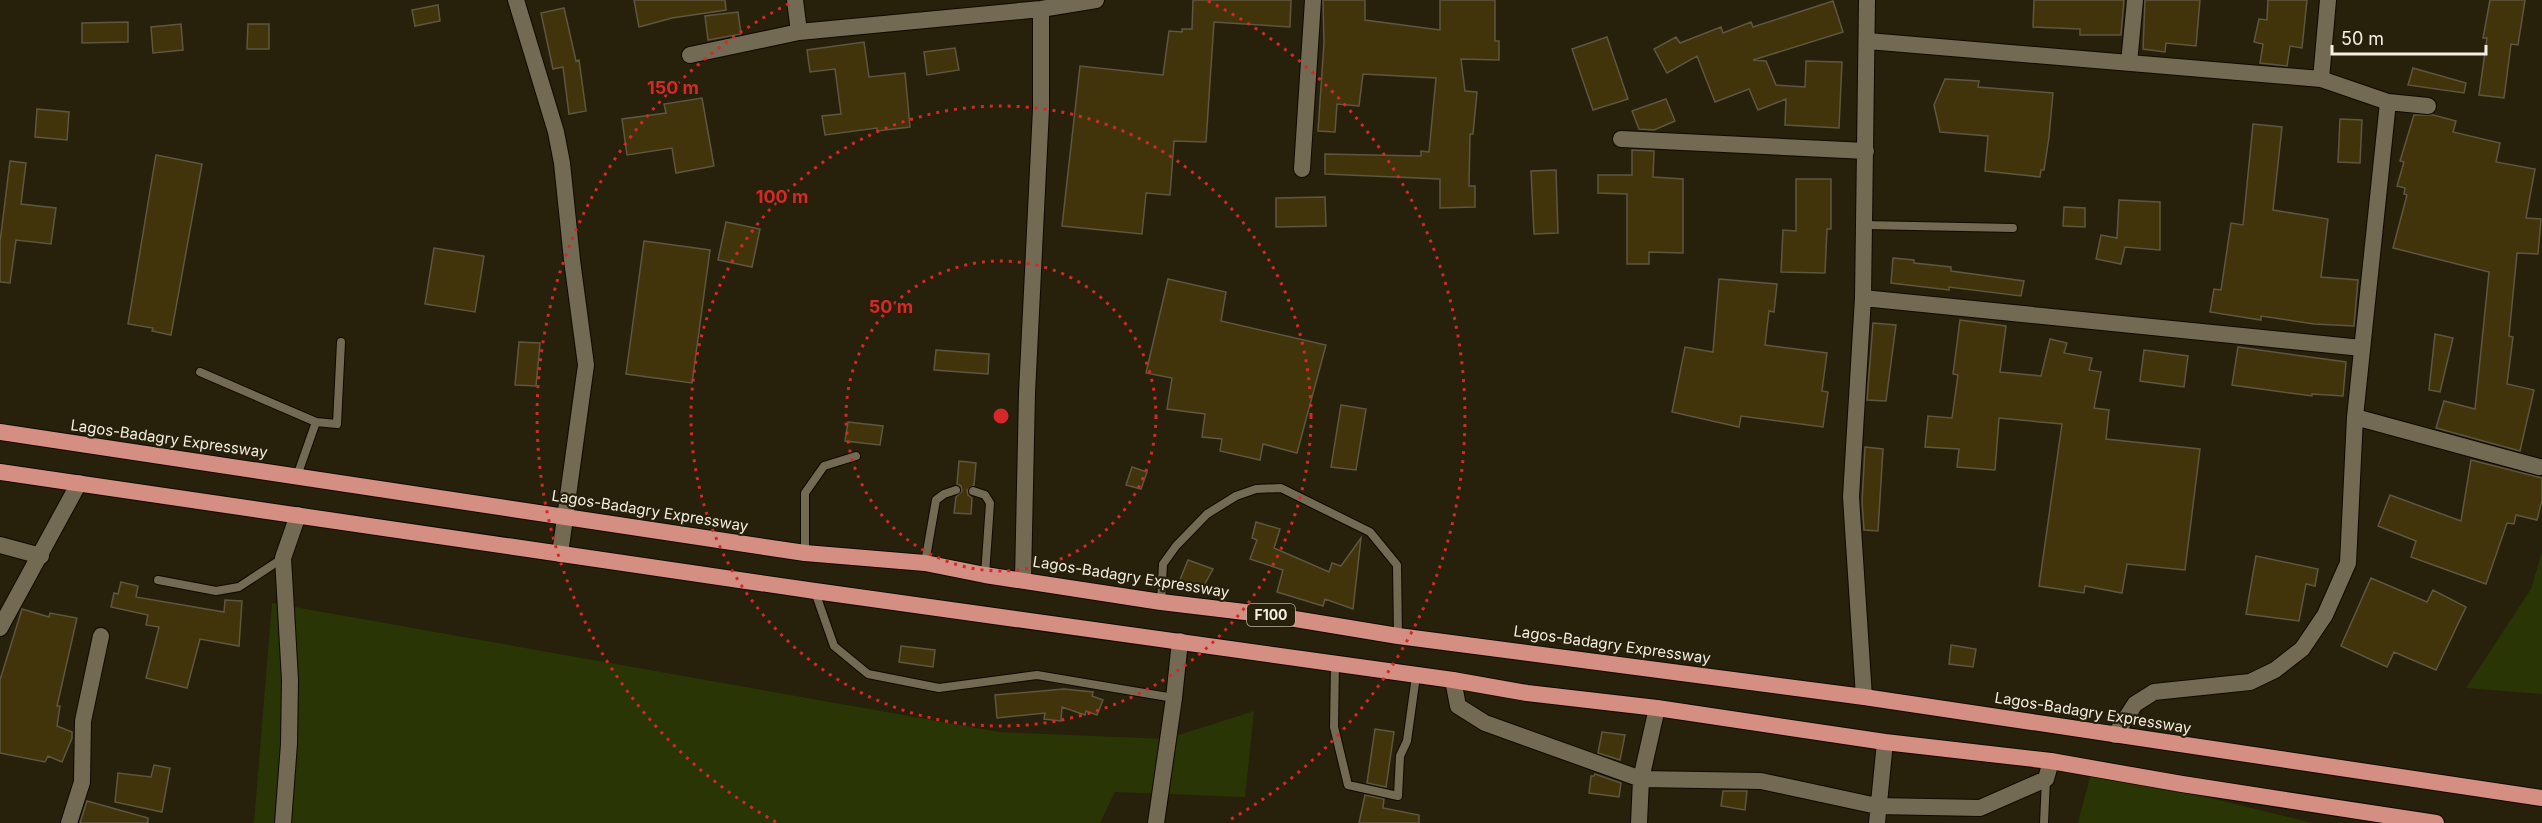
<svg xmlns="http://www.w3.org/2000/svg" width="2542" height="823" font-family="Inter,sans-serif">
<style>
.green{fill:#2a3505}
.building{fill:#41340b;stroke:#5e5640;stroke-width:1.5}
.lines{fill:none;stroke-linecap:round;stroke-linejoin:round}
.service-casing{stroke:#100900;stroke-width:10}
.minor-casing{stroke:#100900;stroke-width:18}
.trunk-casing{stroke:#100900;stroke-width:18}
.service{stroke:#726a53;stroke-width:8}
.minor{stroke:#726a53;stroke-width:16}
.trunk{stroke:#d58f82;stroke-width:16}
.ring{fill:none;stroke:#d62828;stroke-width:3;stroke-dasharray:3 6}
.labels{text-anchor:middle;stroke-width:4.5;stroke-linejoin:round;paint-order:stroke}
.shield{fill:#27200b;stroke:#b6b1a2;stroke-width:1.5}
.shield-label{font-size:14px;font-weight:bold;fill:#f4efe2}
.street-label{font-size:15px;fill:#f4efe2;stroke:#27200b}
.centre{fill:#d62828;stroke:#27200b;stroke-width:3}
.ring-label{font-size:18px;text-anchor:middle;font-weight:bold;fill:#d62828;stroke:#27200b;stroke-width:4.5;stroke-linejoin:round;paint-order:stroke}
</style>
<rect width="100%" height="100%" fill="#27200b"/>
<path class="green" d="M2542 552V694L2466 688 2531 589Z
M272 603 999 732 1166 739 1254 711 1245 797 1115 792 1100 823H254Z
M2092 769 2312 823H2078Z"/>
<path class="building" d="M634 0H725L726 10 672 18 639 27Z
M1193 0H1291L1290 27 1214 22 1206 142 1174 141 1170 195 1146 193 1142 234 1062 226 1080 66 1163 75 1169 31 1182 32V29H1192Z
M1323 0H1365V20L1440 30V0H1495V41H1499V60L1461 59 1465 91 1477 92 1473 134H1470L1469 186H1475V207L1440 208V179L1325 174V154L1421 156V151L1429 152 1436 78 1363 74 1359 106 1337 104 1335 132 1318 131 1324 43Z
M2034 0H2124L2121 35H2080V29L2033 27Z
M2145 0H2200L2196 46 2166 43 2165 52 2143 49Z
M2268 0H2307L2302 48 2290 46 2287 66 2260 63 2263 44 2254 42 2259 19 2267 20Z
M2490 0H2525L2518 45 2511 44 2504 98 2479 95 2487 38H2483Z
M1833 1 1843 32 1753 60 1766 61 1776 85 1805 87 1806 61 1842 62 1839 128 1785 125 1786 99 1758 110 1749 89 1715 102 1697 56 1667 73 1654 49 1676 37 1680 43 1721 27 1723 33 1751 22 1753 27Z
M438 5 440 21 415 26 412 10Z
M564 8 576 61 579 60 586 111 569 114 563 67 553 69 541 13Z
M738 12 741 34 708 40 705 16Z
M128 22V42L82 43V23Z
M181 24 183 50 153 53 151 27Z
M248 24H269V49H247Z
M1607 37 1628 99 1593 110 1572 49Z
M864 42 869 77 905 73 910 127 877 131V128L825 135 822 116 841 114 835 69 810 72 807 50Z
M955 48 959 70 927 75 924 52Z
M2413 68 2466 83 2464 93 2408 85Z
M1945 79 1979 81 1978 87 2053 93 2049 137 2044 170H2041L2040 177 1985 171 1988 136 1940 132 1934 105Z
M702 98 714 166 676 173 672 148 627 155 622 119 666 113 664 104Z
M1666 99 1675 121 1654 130 1639 129 1632 111Z
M37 109 69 112 67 140 35 137Z
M2414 115H2433L2456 121 2453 132 2500 143 2496 162 2535 169 2526 218 2541 219 2538 254 2517 253 2509 336 2513 337 2507 384 2534 390 2520 451 2436 428 2444 401 2475 409 2489 272 2393 248 2407 195 2404 194 2405 188 2397 186 2404 162 2400 161Z
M2340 119 2362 120 2360 163 2338 162Z
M2253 124 2282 127 2273 210 2328 219 2321 277 2358 280 2354 326 2314 324 2261 316V320L2210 312 2214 289 2221 290 2231 223 2243 225Z
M1632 150 1654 151 1653 177 1683 179V253L1649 252V264H1627V194L1598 193V175H1632Z
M156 155 202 164 171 335 152 331 153 328 128 324Z
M10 161 26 163 21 204 56 208 51 244 16 240 10 283 0 282V242Z
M1556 170 1558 233 1534 234 1531 171Z
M1796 179H1831V229H1827L1825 273 1781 272 1783 230 1796 231Z
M1325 197 1326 226 1276 227V198Z
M2119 200 2160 202V250L2125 247 2121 264 2096 259 2101 235 2117 238Z
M2064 207 2085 208V227L2063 226Z
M726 222 760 229 752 267 718 260Z
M644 241 710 250 692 383 626 374Z
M434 248 484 256 475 312 425 304Z
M1893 258 1914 260V263L1951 267V271L2024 281 2021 296 1949 287V290L1891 283Z
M1168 279 1226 292 1221 321 1326 345 1297 453 1263 444 1260 460 1220 451 1222 439 1202 437 1205 414 1167 409 1172 378 1146 373Z
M1719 279 1777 284 1774 312 1769 311 1765 345 1827 353 1822 391 1828 392 1823 427 1741 416 1739 427 1672 412 1685 347 1713 352Z
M1960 320 2006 326 2000 372 2041 376 2050 339 2067 343 2064 353 2092 358 2089 370 2101 372 2094 408 2109 410 2106 439 2200 449 2185 570 2127 564 2122 593 2085 586 2084 593 2039 586 2062 424 1999 418 1995 470 1957 467 1959 449 1925 447 1928 416 1952 418 1958 375 1953 374Z
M1873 323 1896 325 1886 401 1867 400Z
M2435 334 2453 338 2440 392 2429 390Z
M519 342 540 343 536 386 515 385Z
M2238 347 2346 362 2343 396 2312 394V396L2232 385Z
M936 350 989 354 988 374 934 370Z
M2144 350 2188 356 2184 387 2140 381Z
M1341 405 1366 409 1356 470 1331 467Z
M848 422 883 426 880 445 845 441Z
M1865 447 1883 449 1878 531 1864 530 1862 502Z
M2471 460 2542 478V500L2537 520 2516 515 2514 524 2507 523 2486 584 2411 557 2416 541 2378 526 2390 495 2461 521Z
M959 461 976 463 974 485 967 490 968 495 972 498 971 514 954 513 956 497 962 491 961 486 957 484Z
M1132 467 1147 472 1141 489 1126 485Z
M1256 522 1280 529 1274 548 1329 572 1332 563 1341 566 1361 538 1353 609 1325 599 1323 606 1277 592 1283 570 1250 559 1257 540 1252 538Z
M2256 556 2318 569 2315 586 2306 584 2299 621 2246 614Z
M1188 560 1213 569 1201 591 1180 580Z
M2371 578 2427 602 2433 590 2466 607 2436 670 2394 652 2387 667 2341 646Z
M121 582 138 586 136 597 224 612 225 600 242 601 239 646 200 639 187 688 146 678 159 627 146 625 148 615 111 607 114 593 118 594Z
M22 609 49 617 50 613 77 618 57 706H60L57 726 72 732V738L62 762 48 756 45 762 0 753V680Z
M1951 645 1976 649 1973 667 1949 664Z
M901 646 935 650 933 667 899 662Z
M1064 689 1093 692 1092 696 1103 700 1097 715 1086 711 1085 715 1062 707 1061 721 1044 719 1045 713 997 718 995 695Z
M1375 729 1394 732 1386 787 1367 783Z
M1602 732 1625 735 1620 760 1598 753Z
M154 765 170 768 162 812 115 802 118 773 151 777Z
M1595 774 1621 783 1619 797 1589 793 1591 776H1594Z
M1723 791H1747L1745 810 1721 806Z
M1365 795 1384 799 1383 808 1419 815V823H1359Z
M87 801 148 818V823H80Z"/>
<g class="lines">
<defs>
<path id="service" d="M1864 225 2013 228
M200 372 316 422
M297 476 316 422 337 424 341 342
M973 491 985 495 990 503 985 575
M805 553V493L824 466 856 456
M925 563 936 500 944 494 956 490
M158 580 216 591 239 587 283 558
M815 592 834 646 868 674 939 688 1037 675 1174 698
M1161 602 1163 564 1176 546 1207 514 1236 496 1256 489 1281 488 1370 532 1397 565 1398 636
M1335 664 1334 727 1348 785 1398 796 1400 756 1407 741 1416 676
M2044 823 2046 779"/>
<path id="minor" d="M516 0 556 132 562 163 572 260 586 365 560 554
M795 0 799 32
M1868 41 2321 79 2388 102 2428 106
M690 55 799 32 1041 9 1096 0
M2129 63 2135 0
M2321 79 2328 0
M1621 139 1866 151
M1302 169 1313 0
M1863 298 2362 348
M2355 417 2539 467
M0 545 41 556
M1023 579 1027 393 1041 109V9
M0 628 79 483
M1453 680 1458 706 1485 723 1641 779 1761 781 1877 806 1980 808 2046 779 2051 761
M1864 697 1851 497 1863 298 1867 0
M2115 735 2135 704 2154 692 2250 682 2275 670 2302 649 2325 615 2348 563 2355 417 2388 102
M69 823 82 782 83 721 101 636
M283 823 289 744 290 680 283 558 298 515
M1156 823 1174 698 1180 641
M1639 823 1641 779 1657 708
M1877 823 1885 742"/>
<path id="trunk" d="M0 432 805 553 925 563 985 575 1161 602 1270 615 1398 636 1864 697 2542 798
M0 472 815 591 1453 680 1527 693 1657 708 1885 742 2051 761 2182 784 2436 823"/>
</defs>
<use href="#service" class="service-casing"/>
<use href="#minor" class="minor-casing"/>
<use href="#trunk" class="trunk-casing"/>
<use href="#service" class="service"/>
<use href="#minor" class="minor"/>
<use href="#trunk" class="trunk"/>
</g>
<g class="ring">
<circle cx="1001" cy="416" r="155"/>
<circle cx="1001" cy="416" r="310"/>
<path d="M776 822A464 464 0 0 1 794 1M1208 1A464 464 0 0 1 1226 822"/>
</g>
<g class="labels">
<rect class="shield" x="1247" y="604" width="48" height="22" rx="4.5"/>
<g class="shield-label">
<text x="1271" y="620">F100</text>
</g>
<g class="street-label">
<text transform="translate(169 439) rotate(8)" y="5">Lagos-Badagry Expressway</text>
<text transform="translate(650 511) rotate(9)" y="5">Lagos-Badagry Expressway</text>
<text transform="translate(1131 577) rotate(9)" y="5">Lagos-Badagry Expressway</text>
<text transform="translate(1612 645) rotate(8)" y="5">Lagos-Badagry Expressway</text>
<text transform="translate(2093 713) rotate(9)" y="5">Lagos-Badagry Expressway</text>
</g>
</g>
<circle cx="1001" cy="416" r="9" class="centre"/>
<g class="ring-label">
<text x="673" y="94">150 m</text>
<text x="782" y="203">100 m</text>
<text x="891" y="313">50 m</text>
</g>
<path d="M2332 45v9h154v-9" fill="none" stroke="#f4efe2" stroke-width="3"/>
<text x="2341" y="45" font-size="18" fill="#f4efe2" stroke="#27200b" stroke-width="4.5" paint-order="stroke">50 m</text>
</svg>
